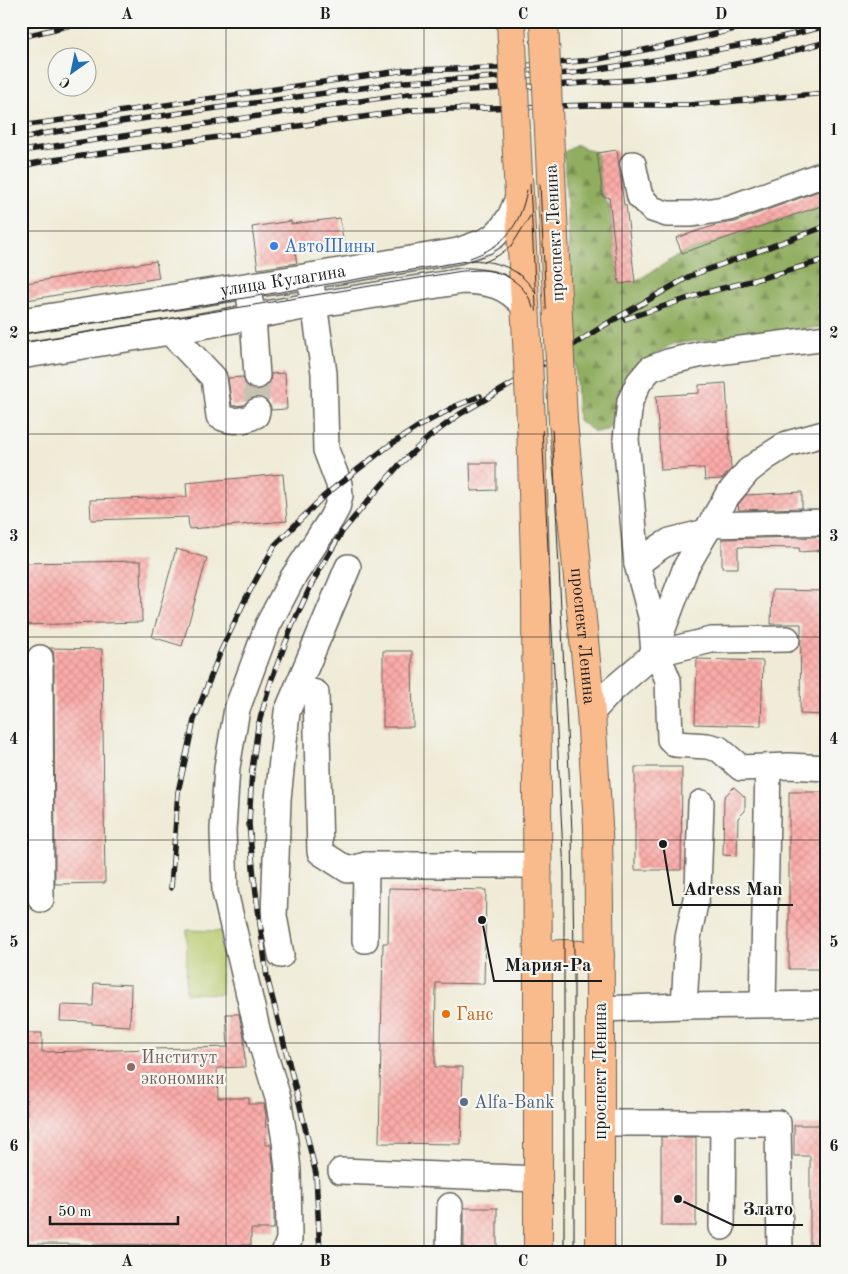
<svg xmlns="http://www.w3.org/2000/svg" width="848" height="1274" font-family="'Old Standard TT',serif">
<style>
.grass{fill:#b7ca6e;stroke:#6a7345}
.forest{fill:url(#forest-firs);stroke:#56653e}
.building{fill:url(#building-cross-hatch)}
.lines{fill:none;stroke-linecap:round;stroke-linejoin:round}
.minor-tunnel{stroke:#c5c2b1;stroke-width:25;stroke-dasharray:25 12;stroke-linecap:butt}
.minor-casing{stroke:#66645d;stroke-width:28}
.major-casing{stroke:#66645d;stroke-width:30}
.minor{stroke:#fff;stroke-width:25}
.major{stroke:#fabb8c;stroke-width:28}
.tram{stroke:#1c1c1c;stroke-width:1}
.rail-casing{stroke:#1c1c1c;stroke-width:5.5}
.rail{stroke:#f6f6f2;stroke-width:4;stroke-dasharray:11;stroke-linecap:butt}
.major-bridge-casing{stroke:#66645d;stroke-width:30;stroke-linecap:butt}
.major-bridge{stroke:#fabb8c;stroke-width:28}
.grid{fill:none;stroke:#1c1c1c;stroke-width:1;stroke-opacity:0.55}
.shop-dot{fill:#3f7fe0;stroke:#f6f6f2;stroke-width:2}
.food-dot{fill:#e8710a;stroke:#f6f6f2;stroke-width:2}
.education-dot{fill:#8d6e63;stroke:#f6f6f2;stroke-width:2}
.service-dot{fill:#5c6f8a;stroke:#f6f6f2;stroke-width:2}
.labels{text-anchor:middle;stroke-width:4.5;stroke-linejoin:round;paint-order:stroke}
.street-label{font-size:18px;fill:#1c1c1c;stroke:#f6f6f2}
.shop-label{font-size:18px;fill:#366cbe;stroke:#f6f6f2;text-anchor:start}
.food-label{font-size:18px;fill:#c56008;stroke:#f6f6f2;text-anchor:start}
.education-label{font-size:18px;fill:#785e54;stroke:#f6f6f2;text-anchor:start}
.service-label{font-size:18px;fill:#4e5e75;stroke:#f6f6f2;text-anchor:start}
.leader{fill:none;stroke:#1c1c1c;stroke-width:2}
.callout-dot{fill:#1c1c1c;stroke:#f6f6f2;stroke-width:2}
.callout-label{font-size:19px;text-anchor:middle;font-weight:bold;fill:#1c1c1c;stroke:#f6f6f2;stroke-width:4.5;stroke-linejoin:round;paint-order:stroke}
.neatline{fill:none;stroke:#1c1c1c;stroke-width:2}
.grid-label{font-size:16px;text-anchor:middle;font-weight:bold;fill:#1c1c1c}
</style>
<defs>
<pattern id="forest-firs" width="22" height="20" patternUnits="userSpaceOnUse" patternTransform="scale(1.25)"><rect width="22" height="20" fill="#91ae61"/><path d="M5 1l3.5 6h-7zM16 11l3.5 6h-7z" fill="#768d4f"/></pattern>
<pattern id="building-cross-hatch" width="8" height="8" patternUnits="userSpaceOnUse" patternTransform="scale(1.25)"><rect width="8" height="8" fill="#fbaca9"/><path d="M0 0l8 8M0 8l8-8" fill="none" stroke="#d79391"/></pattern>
</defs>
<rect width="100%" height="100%" fill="#f6f6f2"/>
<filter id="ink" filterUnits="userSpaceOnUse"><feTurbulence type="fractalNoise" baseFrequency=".02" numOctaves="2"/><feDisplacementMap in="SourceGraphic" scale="10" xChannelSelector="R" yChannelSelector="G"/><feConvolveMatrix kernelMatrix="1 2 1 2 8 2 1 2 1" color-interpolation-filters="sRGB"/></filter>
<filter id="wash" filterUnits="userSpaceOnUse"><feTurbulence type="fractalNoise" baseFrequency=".0096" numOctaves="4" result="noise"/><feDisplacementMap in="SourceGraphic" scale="20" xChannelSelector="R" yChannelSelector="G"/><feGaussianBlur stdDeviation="1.12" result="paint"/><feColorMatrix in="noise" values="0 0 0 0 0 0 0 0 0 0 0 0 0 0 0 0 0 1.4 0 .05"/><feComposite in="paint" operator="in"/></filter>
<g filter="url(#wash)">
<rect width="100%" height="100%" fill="#efebd6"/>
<path class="grass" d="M187 930 222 931 221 994 186 993Z"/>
<path class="forest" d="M577 145 597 153 603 197 610 207 619 283 635 282 682 253 827 204V307L817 309 821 327 672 344 640 364 622 383 617 403V420L608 430 595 432 578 420 564 152Z"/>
<g id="blocks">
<path class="building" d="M617 150 624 205H626L635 282 619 284 609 197H603L597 153Z
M827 188V204L682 253 676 238 716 225 735 222Z
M340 218 344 247 295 253 297 263 258 269 252 227 291 221V224Z
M156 261 159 278 21 301V284Z
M285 373 287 409 271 410V407L267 401 260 397H253L243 405 232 406 228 378 243 377 245 384 250 389 258 390 265 388 270 383 271 374Z
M726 383 731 469 722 479 705 480 704 468 661 470 656 396 699 393V385Z
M470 463H496V490L471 491Z
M283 474 287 521 189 529 188 517 91 520 90 500 187 497 186 483Z
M802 492V508L739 510 738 505 746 495Z
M827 536V550L800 552 799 548 738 547V568H722V539L799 537V538Z
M176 549 207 558 182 646 152 637Z
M141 561 142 622 21 625V563Z
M772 590 827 591V715L800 714 801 624H771Z
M49 648 102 649 105 883 55 884 54 658 53 651Z
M383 651H412L413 727H383Z
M697 659 763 661 761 726 695 724Z
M635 767H682L681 870H635Z
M734 787 745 797V811L738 818 737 856 723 855 724 797Z
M789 792H823V969H789Z
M389 888 486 890 484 984 436 983 435 1067H463L461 1144 379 1143 383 943H388Z
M94 983 131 985 130 1026 92 1024V1022L60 1021 61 1005 93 1006Z
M226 1014H239L244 1037 245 1067 217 1068 218 1098H249V1104H264L266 1116 265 1145H271L274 1171V1229H251V1245L28 1244 26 1086H21V1033H42V1052L228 1047Z
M794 1125H827V1252H810V1156H794Z
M661 1137H696V1226H661Z
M464 1208H497V1253H464Z"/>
</g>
</g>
<g filter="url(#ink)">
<use href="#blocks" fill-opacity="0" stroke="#66645d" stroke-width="1"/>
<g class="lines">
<path class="minor-tunnel" d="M257 376V411"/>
<defs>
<g id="minor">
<path d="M633 164 640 197 652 209 667 214H692L730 208 827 173"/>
<path d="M250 301 253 317 257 376"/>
<path id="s1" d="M21 321 310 276 458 251 486 241 494 236 502 228 510 217 519 196"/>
<path d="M170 332 214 378 219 416C230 423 245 421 256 415L257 411"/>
<path d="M827 338 702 354 668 362 650 369 639 382 630 401 626 439 637 564 651 616 654 654 663 668 668 680 670 739 675 744 707 746 719 749 741 768 788 766 827 768"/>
<path d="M21 356 170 332 314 305 463 281C490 282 506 285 524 306"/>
<path d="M710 525 827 522"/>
<path d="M637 564 660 547 670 541 706 532"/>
<path d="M656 647 686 567 727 496 748 471 765 458 787 444 827 433"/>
<path d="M40 658 41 899"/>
<path d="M298 688 316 693 320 852 348 870 366 865"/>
<path d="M591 713 611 691 654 654 711 640 787 639"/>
<path d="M365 940 366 865H537"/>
<path d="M281 955 274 916 278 799 287 712 348 567"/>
<path d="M763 1004 768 767"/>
<path d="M684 1006 688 938 698 889 701 803"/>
<path d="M600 1009 684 1006 827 1004"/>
<path d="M600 1123H723L722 1227"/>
<path d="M723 1123H778L780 1253"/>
<path d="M341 1171 538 1179"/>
<path d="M284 1253 289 1240 288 1170 285 1141 278 1098 258 1033 225 892 223 830 227 767 237 709 268 625 292 579 331 519 337 508 340 495 339 484 326 450 324 373 310 276"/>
<path d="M449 1253 450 1206"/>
</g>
<g id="major">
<path d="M551 175 558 318"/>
<path d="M518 176 526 321"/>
<path id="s2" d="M563 421 591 713 598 825 600 990V1253"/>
<path d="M531 422 536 596 538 988V1253"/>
<path d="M538 955 564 954 600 956"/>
</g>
</defs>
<use href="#minor" class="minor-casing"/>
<use href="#major" class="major-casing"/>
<use href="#minor" class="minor"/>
<use href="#major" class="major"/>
<path class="tram" d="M522 21 564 874V1253
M532 21 572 832 574 955V1253
M470 258C505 246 520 226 527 190
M485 262 499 255 512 245 532 213
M21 334 155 313 472 260C501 262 520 269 536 293
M21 343 462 271C468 271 475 270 482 270 505 271 527 285 533 308"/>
<defs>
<path id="rail" d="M21 25 52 21
M21 37 88 21
M21 126 406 70 496 68 594 60 679 43 766 21
M21 139 41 134 174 114 405 82 572 73 644 62 761 42 827 26
M21 151 408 94 632 80 688 73 757 60 827 42
M21 166 46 161 413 110 593 105H689L827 93
M625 319 704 293 777 274 827 259
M171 888 178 792 194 720 220 653 246 598 275 545 323 497 339 484 387 447 419 426 456 406 480 396
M320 1253 316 1174 300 1106 267 977 254 878 249 824 252 770 258 726 271 681 292 626 313 581 342 532 372 496 400 464 429 437 460 414 517 381 603 326 690 276 827 226"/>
</defs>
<use href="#rail" class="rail-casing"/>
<use href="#rail" class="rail"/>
<defs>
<path id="major-bridge" d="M511 21 518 176
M544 21 551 175
M558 318 563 421
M526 321 531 422"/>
</defs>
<use href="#major-bridge" class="major-bridge-casing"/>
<use href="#major-bridge" class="major-bridge"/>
</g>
</g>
<path class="grid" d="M226 21V1253M424 21V1253M622 21V1253M21 231H827M21 434H827M21 637H827M21 840H827M21 1043H827"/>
<circle class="shop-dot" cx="274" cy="246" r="5"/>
<circle class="food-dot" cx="446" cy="1014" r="5"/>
<circle class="education-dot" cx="131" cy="1067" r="5"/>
<circle class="service-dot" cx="464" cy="1102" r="5"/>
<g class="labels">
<g class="street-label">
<text transform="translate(554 233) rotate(-93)" y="6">проспект Ленина</text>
<text dy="6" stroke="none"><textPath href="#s1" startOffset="265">улица Кулагина</textPath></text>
<text dy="6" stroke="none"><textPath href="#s2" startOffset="216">проспект Ленина</textPath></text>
<text transform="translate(600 1071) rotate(-90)" y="6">проспект Ленина</text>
</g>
<g class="shop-label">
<text x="284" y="252">АвтоШины</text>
</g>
<g class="food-label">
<text x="456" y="1020">Ганс</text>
</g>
<g class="education-label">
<text x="141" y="1063">Институт<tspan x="141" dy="21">экономики</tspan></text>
</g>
<g class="service-label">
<text x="474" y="1108">Alfa-Bank</text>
</g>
</g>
<path class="leader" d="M663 844L673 905H793M482 920L494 981H602M678 1199L733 1225H803"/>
<g class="callout-dot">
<circle cx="663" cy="844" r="5"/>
<circle cx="482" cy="920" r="5"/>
<circle cx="678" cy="1199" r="5"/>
</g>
<g class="callout-label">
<text x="733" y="895">Adress Man</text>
<text x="548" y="971">Мария-Ра</text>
<text x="768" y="1215">Злато</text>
</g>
<rect width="848" height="1274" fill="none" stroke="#f6f6f2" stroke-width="55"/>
<g transform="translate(72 72) rotate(213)"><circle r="24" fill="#f6f6f2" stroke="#9f9f9c"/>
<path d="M0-4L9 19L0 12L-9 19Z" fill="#1f6fb2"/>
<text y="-8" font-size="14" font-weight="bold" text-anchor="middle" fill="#1c1c1c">С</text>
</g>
<path d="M50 1216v8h128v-8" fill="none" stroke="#1c1c1c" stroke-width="2.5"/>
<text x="58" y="1216" font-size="15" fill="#1c1c1c" stroke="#f6f6f2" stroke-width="4" paint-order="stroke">50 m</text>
<rect x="28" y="28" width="792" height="1218" class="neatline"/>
<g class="grid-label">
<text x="127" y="19">A</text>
<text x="325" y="19">B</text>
<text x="523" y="19">C</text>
<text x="721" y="19">D</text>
<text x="14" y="135">1</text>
<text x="834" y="135">1</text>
<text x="14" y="338">2</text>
<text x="834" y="338">2</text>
<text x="14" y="541">3</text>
<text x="834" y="541">3</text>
<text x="14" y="744">4</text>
<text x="834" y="744">4</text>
<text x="14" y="947">5</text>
<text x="834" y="947">5</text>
<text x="14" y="1151">6</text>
<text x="834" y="1151">6</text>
<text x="127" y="1266">A</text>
<text x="325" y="1266">B</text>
<text x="523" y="1266">C</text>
<text x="721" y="1266">D</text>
</g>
</svg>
